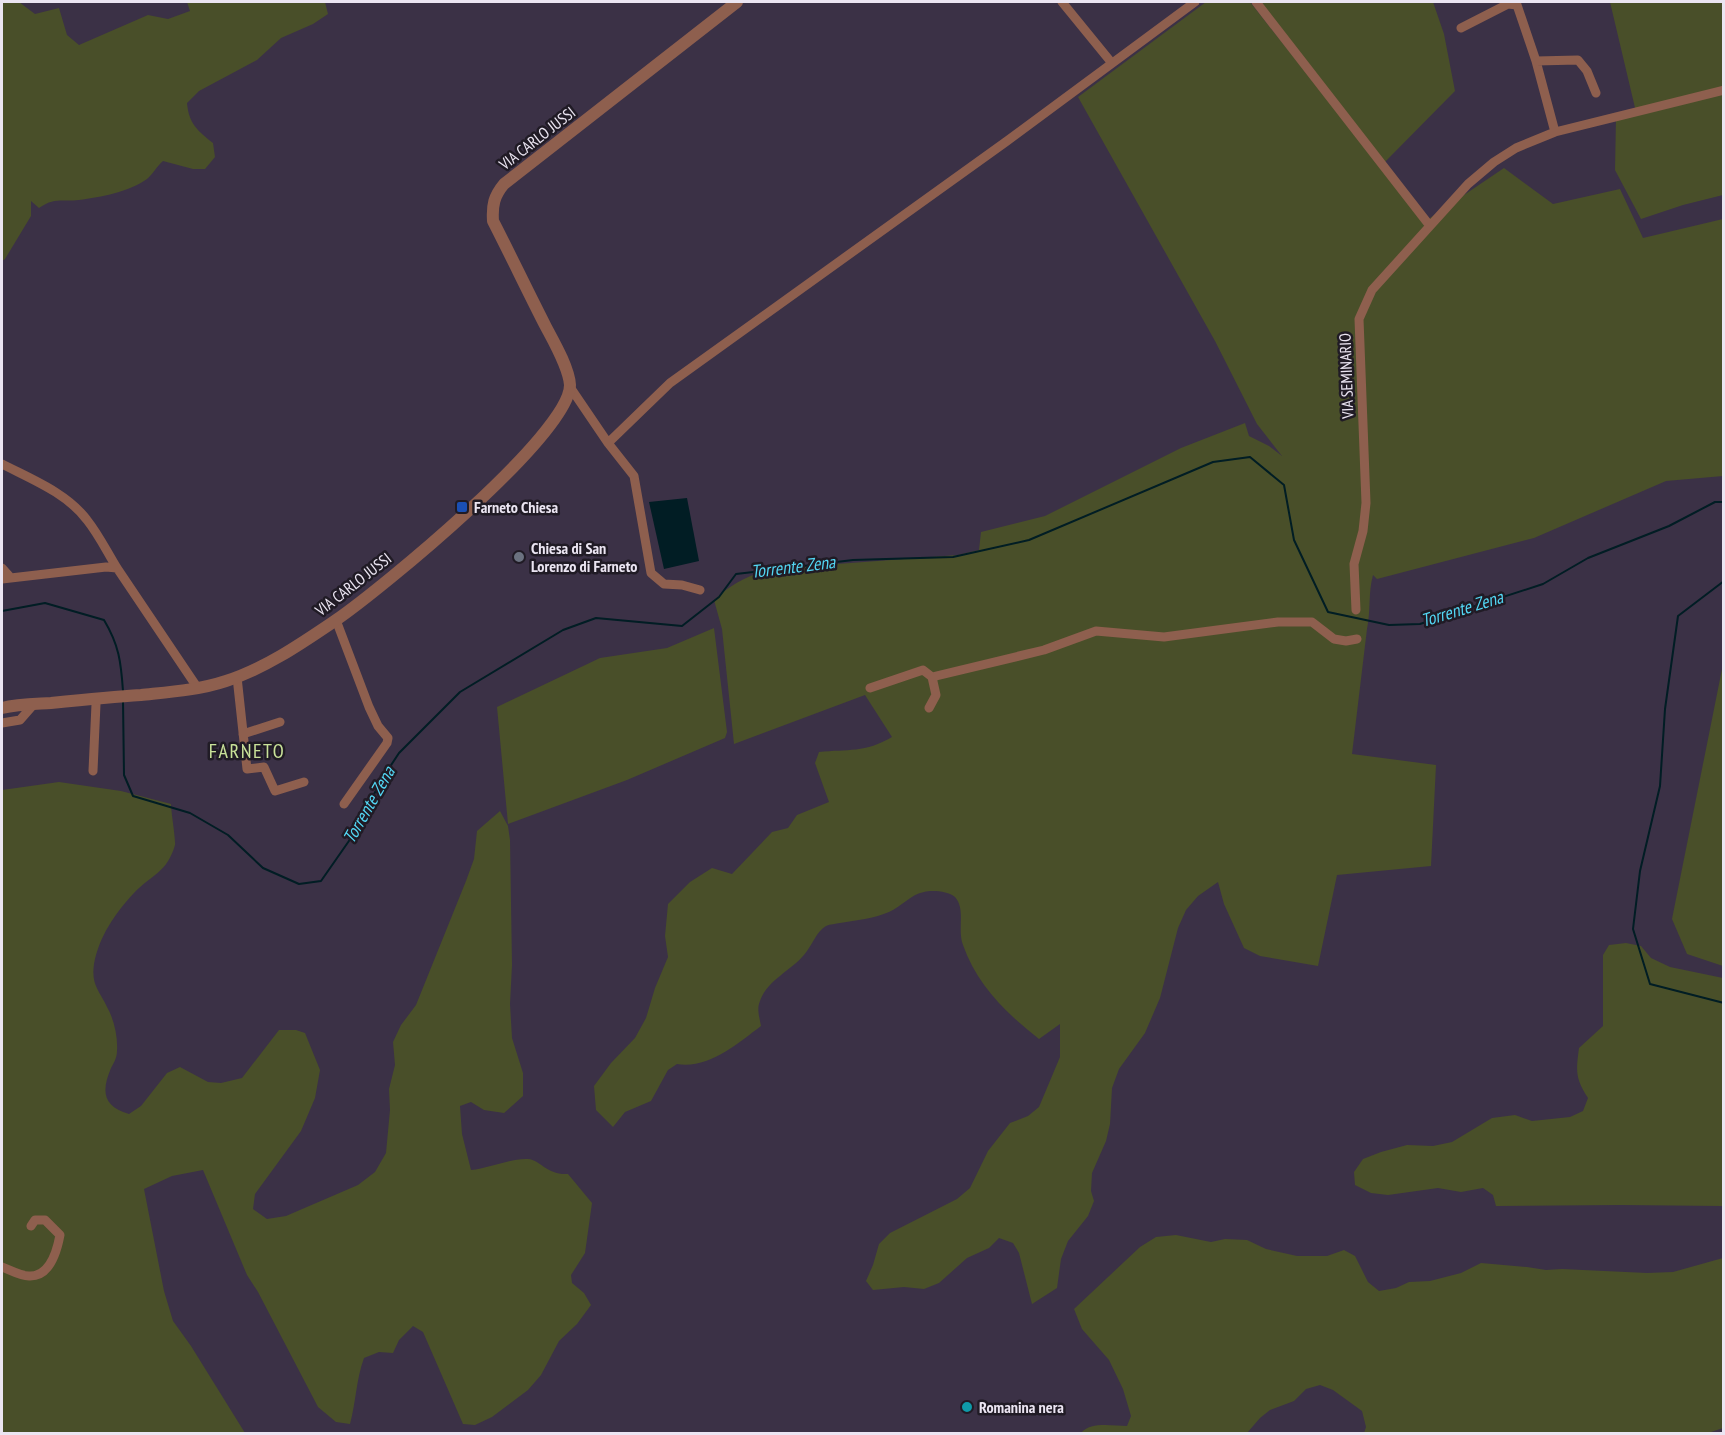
<svg xmlns="http://www.w3.org/2000/svg" width="1725" height="1435" font-family="'PT Sans Narrow',sans-serif">
<style>
.green{fill:#494f29}
.water{fill:#011d24}
.lines{fill:none;stroke-linecap:round;stroke-linejoin:round}
.stream{stroke:#011d24;stroke-width:2}
.minor{stroke:#8e5f4e;stroke-width:9}
.tertiary{stroke:#8e5f4e;stroke-width:12}
.transit-dot{fill:#1a4fb4;stroke:#201b25;stroke-width:2}
.worship-dot{fill:#6b7280;stroke:#201b25;stroke-width:2}
.culture-dot{fill:#0f9aa8;stroke:#201b25;stroke-width:2}
.labels{text-anchor:middle;stroke-width:5;stroke-linejoin:round;paint-order:stroke}
.street-label{font-size:16px;fill:#ebe5f2;stroke:#201b25}
.poi-label{font-size:16px;font-weight:bold;fill:#ebe5f2;stroke:#201b25;text-anchor:start}
.water-label{font-size:18px;font-style:italic;fill:#53d7f4;stroke:#201b25}
.quarter-label{font-size:20px;letter-spacing:1.5px;fill:#c9e299;stroke:#201b25}
</style>
<rect width="100%" height="100%" fill="#3b3146"/>
<path class="green" d="M2 2H19L35 14 59 8 67 35 79 45 148 15 168 19 190 11 187 2H325L328 14 313 24 281 38 257 60 199 91 187 103C189 124 197 130 213 143L215 157 205 169H193L163 161C157 166 153 174 147 179 129 192 101 197 79 200 61 202 55 197 39 208L31 201V216L5 259 2 261Z
M1206 2H1250L1328 100 1256 2H1433L1444 34 1455 91 1380 167 1424 222 1504 168 1553 204 1620 189 1643 238 1723 219V476L1666 481 1534 538 1377 579 1373 575C1368 593 1371 610 1367 629L1352 754 1436 765 1431 866 1337 875 1318 966 1260 956 1244 948 1224 904 1218 882 1198 896 1186 910 1178 928 1160 998 1145 1033 1119 1069 1112 1088 1110 1124 1106 1141 1092 1173 1091 1191 1094 1201 1088 1216 1068 1241 1061 1259 1057 1288 1032 1304 1019 1253 1013 1243 999 1238 989 1248 967 1258 939 1283 924 1289 904 1287 873 1290 866 1281 873 1265 879 1244 890 1233 957 1199 970 1188 988 1151 1010 1123 1028 1116 1039 1107 1060 1057V1024L1039 1039C1007 1014 977 985 963 945 957 930 966 909 955 897 948 891 932 890 924 892 911 894 901 907 889 912 873 919 857 920 840 923 836 924 830 924 826 926 817 931 813 943 807 951 793 971 766 979 759 1004 757 1010 760 1020 761 1026 737 1044 709 1069 677 1064L668 1070 651 1101 625 1112 613 1127 596 1110 594 1086 611 1063 635 1038 646 1018 655 988 668 957 665 936 668 904 690 882 712 868 732 874 772 832 788 828 797 815 829 802 815 763 819 752C848 749 865 753 892 737L865 695 734 744 722 629 714 600C731 584 747 576 770 569L958 555 979 550 981 532 1045 516 1181 448 1245 423 1249 436 1269 446 1282 456 1257 424 1215 341 1078 97Z
M1610 2H1723V195L1683 205 1641 219 1615 170 1616 118 1636 112Z
M714 628 727 732 725 738 627 780 508 824 497 707 600 658 667 648Z
M1723 664 1724 966H1723L1687 954 1672 919Z
M59 782 121 791 171 804C171 812 176 840 175 845 167 873 151 875 134 893 115 913 99 937 94 964 91 985 99 990 107 1007 114 1019 118 1037 117 1051 117 1057 114 1063 111 1068 101 1092 103 1106 129 1114L141 1106 167 1073 180 1067 208 1082 221 1083 242 1078 279 1030H296L305 1033 320 1070 315 1098 301 1131 255 1194 253 1209 267 1219 286 1216 358 1185 375 1172 386 1153 390 1110 389 1089 395 1065 393 1042 401 1025 416 1005 466 881 474 859 477 831 500 811 508 826 510 840 512 965 510 1004 512 1038 523 1073V1096L504 1113 484 1110 471 1102 460 1106 462 1134 471 1170C490 1168 511 1158 528 1159 541 1160 546 1175 568 1174L592 1203 585 1253 571 1275 572 1283 584 1293 591 1305 577 1324 559 1341 541 1375 528 1390 492 1417 475 1425 463 1424 423 1332 413 1326 399 1340 393 1353 379 1352 364 1358C356 1380 356 1402 350 1424L336 1422 318 1407 258 1292 247 1275 203 1170 172 1176 144 1189 164 1291 173 1321 191 1346 245 1433 2 1434V790Z
M1626 943 1641 946 1651 958 1670 967 1723 978V1206L1621 1205 1496 1206 1493 1195 1483 1188 1461 1192 1438 1188 1388 1195 1371 1193 1355 1185 1354 1172 1363 1159 1381 1152 1407 1145 1433 1146 1452 1142 1492 1118 1515 1115 1532 1121 1570 1117 1583 1111 1588 1098C1575 1078 1576 1071 1579 1048L1603 1026V955L1609 945Z
M1176 1235 1211 1242 1225 1239 1247 1240 1266 1249 1297 1256H1327L1344 1250 1355 1256 1368 1282 1379 1291 1396 1288 1409 1282 1430 1281 1461 1273 1481 1263 1527 1267 1546 1270 1562 1269 1647 1273 1673 1272 1723 1258V1428L1705 1434 1364 1433 1366 1427 1362 1411 1333 1390 1320 1385 1306 1389 1294 1401 1270 1410 1260 1418 1247 1433H1081C1091 1421 1113 1426 1127 1426L1131 1416 1123 1389 1109 1360 1082 1329 1074 1309 1140 1247 1156 1237Z"/>
<path class="water" d="M687 498 699 561 664 569 649 502Z"/>
<g class="lines">
<path class="stream" d="M1724 581 1678 616 1665 709 1660 786 1640 871 1633 929 1650 984 1724 1003
M2 611 45 603 104 620C119 645 121 662 123 691
M123 700 124 775 133 796 190 813 228 835 263 868 299 884 321 881 351 838 382 779 399 753 460 692 563 630 596 618 682 626 719 597 736 574 853 560 953 557 1029 540 1213 462 1250 457 1284 485 1294 540 1328 612 1389 625 1420 624 1543 584 1588 558 1669 526 1715 502H1724"/>
<path class="minor" d="M1062 2 1111 62
M1256 2 1430 226
M1516 2 1536 61 1555 132
M1461 28 1508 4 1517 5
M1536 61 1578 60 1587 71 1596 93
M570 387 608 443 634 476 651 573 664 584 682 585 700 590
M608 443 670 383 1007 141 1195 2
M2 464C31 479 67 493 87 520 99 535 107 552 117 568
M2 568 11 578
M2 579 106 567 117 568 197 687
M1356 610 1354 564 1363 531 1366 503 1359 319 1372 290 1468 184 1494 162 1516 148 1555 132 1724 90
M336 620 369 707 378 726 388 738 387 743 344 804
M237 677 247 769 264 767 275 791 304 782
M870 688 923 670 932 677 1044 650 1096 631 1164 637 1278 622H1312L1334 639 1346 641 1357 639
M929 708 936 695 932 677
M2 723 20 720 34 704
M243 734 280 722
M93 771 96 704
M2 1267C10 1270 20 1276 29 1276 50 1277 57 1251 60 1235L45 1220H35L31 1226"/>
<path class="tertiary" d="M2 708C18 704 35 704 51 703 81 700 111 697 141 695 169 692 199 690 226 681 266 668 302 643 336 620 381 589 570 434 570 385 569 368 554 342 546 327 528 292 511 256 493 221 492 205 494 196 504 184L737 2"/>
</g>
<rect class="transit-dot" x="456" y="501" width="12" height="12" rx="3"/>
<circle class="worship-dot" cx="519" cy="557" r="6"/>
<circle class="culture-dot" cx="967" cy="1407" r="6"/>
<g class="labels">
<g class="street-label">
<text transform="translate(537 138) rotate(-38)" y="6">VIA CARLO JUSSI</text>
<text transform="translate(1346 376) rotate(-92)" y="6">VIA SEMINARIO</text>
<text transform="translate(353 584) rotate(-38)" y="6">VIA CARLO JUSSI</text>
</g>
<g class="poi-label">
<text x="474" y="513">Farneto Chiesa</text>
<text x="531" y="554">Chiesa di San<tspan x="531" dy="18">Lorenzo di Farneto</tspan></text>
<text x="979" y="1413">Romanina nera</text>
</g>
<g class="water-label">
<text transform="translate(793 567) rotate(-7)" y="6">Torrente Zena</text>
<text transform="translate(1462 609) rotate(-17)" y="6">Torrente Zena</text>
<text transform="translate(369 805) rotate(-60)" y="6">Torrente Zena</text>
</g>
<g class="quarter-label">
<text x="247" y="758">FARNETO</text>
</g>
</g>
<rect width="1725" height="1435" fill="none" stroke="#ebe5f2" stroke-width="6"/>
</svg>
